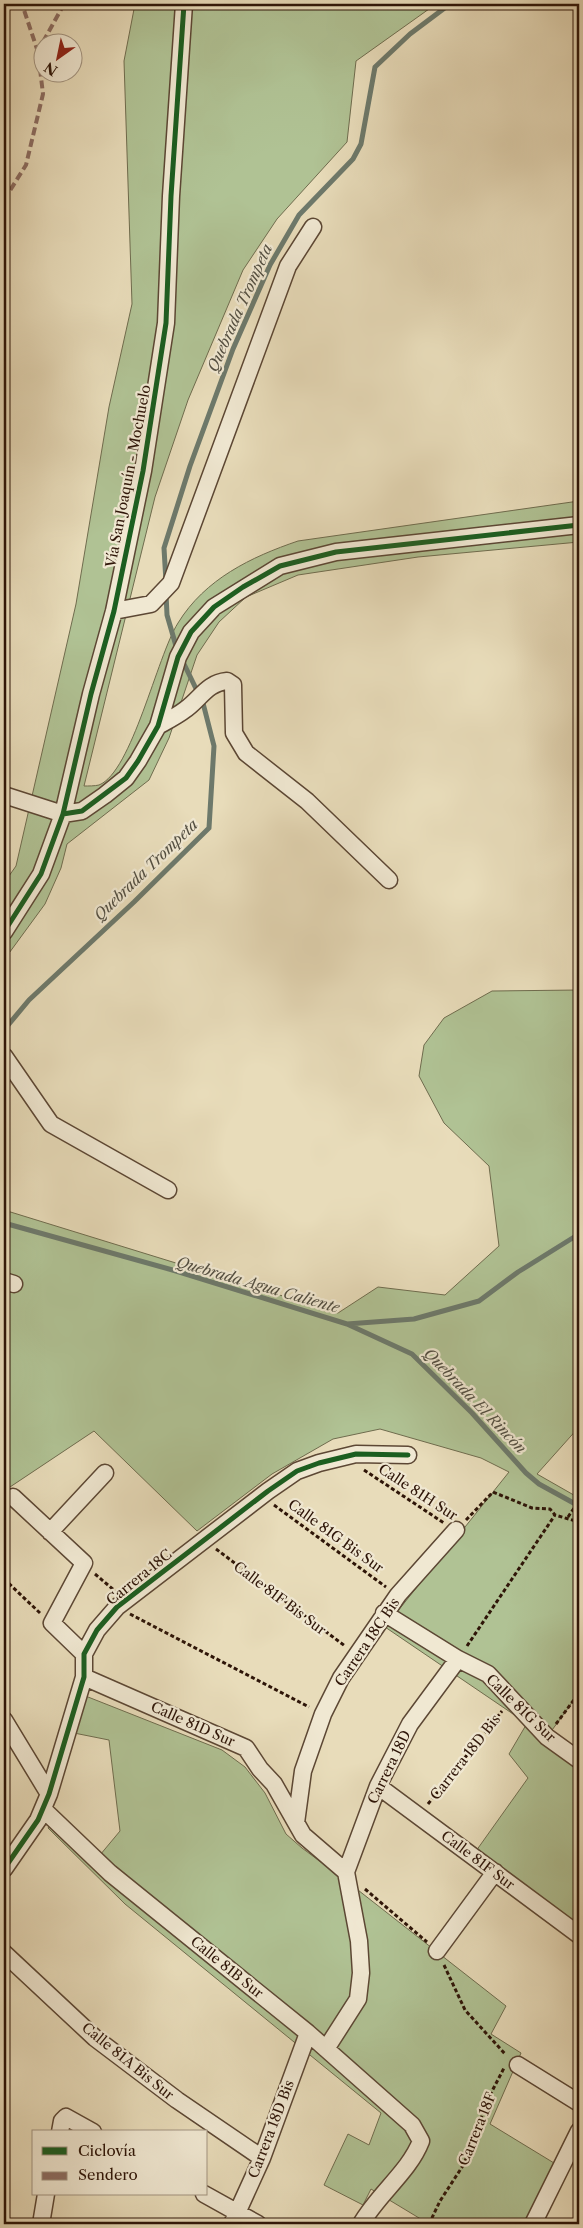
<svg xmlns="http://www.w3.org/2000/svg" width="583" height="2228" font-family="'Libre Caslon Text',serif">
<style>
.green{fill:#b0c294;stroke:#6f6c4e}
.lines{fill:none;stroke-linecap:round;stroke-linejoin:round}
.stream{stroke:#6d796b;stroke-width:5}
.minor-casing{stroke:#5c4734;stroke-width:19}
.path{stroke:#2e1508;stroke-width:3;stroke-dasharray:4 2.5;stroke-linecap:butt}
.minor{stroke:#f0e8d2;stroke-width:16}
.quiet{stroke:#8d6e63;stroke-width:4;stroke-dasharray:8 4;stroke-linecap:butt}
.cycleway-casing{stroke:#f0e8d2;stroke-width:8}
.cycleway{stroke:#1b5e20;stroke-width:5}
.labels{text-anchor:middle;stroke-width:4.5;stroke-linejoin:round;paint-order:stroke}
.street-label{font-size:14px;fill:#2e1508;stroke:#f0e8d2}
.water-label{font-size:15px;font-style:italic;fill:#534f42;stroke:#f0e8d2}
</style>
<rect width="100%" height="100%" fill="#e8dcba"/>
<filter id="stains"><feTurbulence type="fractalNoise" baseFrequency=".004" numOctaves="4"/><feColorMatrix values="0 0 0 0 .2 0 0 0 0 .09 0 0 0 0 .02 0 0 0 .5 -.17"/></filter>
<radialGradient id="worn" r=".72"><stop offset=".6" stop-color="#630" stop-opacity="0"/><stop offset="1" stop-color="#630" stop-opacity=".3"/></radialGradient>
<path class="green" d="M135 4H436L356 61 347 142 277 219 243 270 188 400 155 497 84 786C88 786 95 786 99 785 132 772 157 656 178 623 205 579 251 557 298 541L579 501V542L418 557 298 575 246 597 219 622 197 655 169 738 149 780 67 844 61 868 45 904 4 960V883L16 866 76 604 109 407 132 304 124 61Z
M579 990V1427L537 1474 579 1498V1693L547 1737 579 1760V1926L476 1851 528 1778 509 1754 526 1725 541 1733 385 1627 509 1472 481 1458 380 1429 333 1439 272 1474 197 1531 94 1431 4 1491V1210L338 1313 378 1287 445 1295 499 1246 489 1166 444 1123 419 1076 424 1045 444 1018 492 991Z
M83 1695 222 1750 245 1767 265 1793 286 1834 302 1848 349 1883 506 2006 491 2034 521 2053 490 2124 554 2163 525 2224H429L371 2189 363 2205 324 2185 348 2134 369 2145 381 2113 125 1904 48 1828 58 1812 100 1855 120 1831 109 1740 74 1733Z"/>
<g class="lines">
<path class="stream" d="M166 582 164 548 190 466 233 349 270 265 299 215 353 159 361 144 375 67 410 34 450 4
M166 593 167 615 176 646
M4 1030 29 1000 134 902 209 828 214 746 203 703 184 664
M4 1223 176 1271 347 1324 414 1319 479 1301 518 1272 579 1234
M347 1324 412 1354 472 1413 526 1473 539 1484 579 1506"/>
<defs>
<path id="minor" d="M114 611 151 604 171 583 288 266 313 227
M158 726C167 721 177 716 186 709 201 698 207 683 227 681L233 685 234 733 246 753 307 801 389 880
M4 795 63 814 82 811 105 795 126 778 138 761 158 726 178 657 191 632 214 607 280 566 336 552 579 525
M4 932 41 874 63 814 91 694 114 611 143 471 166 323 171 196 184 4
M4 1056 51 1124 168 1190
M4 1281 14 1284
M13 1497 84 1563 52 1623 84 1654
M50 1532 105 1473
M384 1613 458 1659 488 1674 547 1737 579 1760
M84 1677 246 1748 260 1769 274 1784 303 1835 346 1872
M4 1720 49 1794
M378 1786 579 1935
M43 1809 110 1873 308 2033 412 2125 421 2141C409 2172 378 2194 361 2224
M296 1823 303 1771 323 1714 341 1678 398 1595 456 1530
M4 1869 38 1820 49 1794 84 1677V1654L97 1630 117 1607 268 1491 297 1471 319 1463 356 1454 408 1455
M437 1951 495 1872
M4 1953 95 2038 177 2100 262 2158
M326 2049 358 1999 361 1973 359 1941 346 1872 378 1786 410 1724 458 1659
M518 2065 579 2103
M60 2132 62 2121 66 2117 93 2132
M204 2194 258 2224
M41 2224 46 2194
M232 2224 262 2158 308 2033
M533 2224 579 2131"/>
</defs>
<use href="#minor" class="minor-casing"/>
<path class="path" d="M364 1470 444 1523
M274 1505 386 1587
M568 1517 579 1501
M466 1520 493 1492 532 1508 550 1509 555 1515 579 1522
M216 1549 345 1646
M95 1574 115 1591
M4 1579 40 1613
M130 1614 309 1707
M467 1646 555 1515
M556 1724 579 1693
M428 1804 502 1711
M365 1889 427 1942
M444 1965 465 2010 506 2055
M429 2224 440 2201 464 2164 489 2097 504 2068"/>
<use href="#minor" class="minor"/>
<path class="quiet" d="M43 42 64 4
M4 200 26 165 43 94 38 52 22 4"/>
<defs>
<path id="cycleway" d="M63 814 82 811 126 778 138 761 158 726 178 657 191 632 214 607 243 587 280 566 336 552 579 525
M4 932 41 874 63 814 91 694 114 611 143 471 166 323 171 196 184 4
M4 1869 38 1820 49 1794 84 1677V1654L97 1630 117 1607 268 1491 297 1471 319 1463 356 1454 408 1455"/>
</defs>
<use href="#cycleway" class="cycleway-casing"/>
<use href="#cycleway" class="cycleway"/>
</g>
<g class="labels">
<g class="street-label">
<text transform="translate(128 476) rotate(-79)" y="5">Vía San Joaquín - Mochuelo</text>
<text transform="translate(418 1492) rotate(33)" y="5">Calle 81H Sur</text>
<text transform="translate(336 1536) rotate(36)" y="5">Calle 81G Bis Sur</text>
<text transform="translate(139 1577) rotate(-39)" y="5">Carrera 18C</text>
<text transform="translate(280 1598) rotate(37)" y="5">Calle 81F Bis Sur</text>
<text transform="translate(367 1642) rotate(-56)" y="5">Carrera 18C Bis</text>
<text transform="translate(521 1708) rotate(44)" y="5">Calle 81G Sur</text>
<text transform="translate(193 1724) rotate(24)" y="5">Calle 81D Sur</text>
<text transform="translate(465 1757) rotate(-52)" y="5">Carrera 18D Bis</text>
<text transform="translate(389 1767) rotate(-64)" y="5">Carrera 18D</text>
<text transform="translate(478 1860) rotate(37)" y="5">Calle 81F Sur</text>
<text transform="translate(227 1967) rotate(39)" y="5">Calle 81B Sur</text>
<text transform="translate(128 2061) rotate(39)" y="5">Calle 81A Bis Sur</text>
<text transform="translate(271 2129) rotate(-69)" y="5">Carrera 18D Bis</text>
<text transform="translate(477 2129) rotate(-68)" y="5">Carrera 18F</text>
</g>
<g class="water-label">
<text transform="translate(240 308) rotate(-66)" y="5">Quebrada Trompeta</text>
<text transform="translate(146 870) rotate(-44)" y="5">Quebrada Trompeta</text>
<text transform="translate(258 1285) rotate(16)" y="5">Quebrada Agua Caliente</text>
<text transform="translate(475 1401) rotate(46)" y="5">Quebrada El Rincón</text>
</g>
</g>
<rect width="583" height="2228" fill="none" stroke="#e8dcba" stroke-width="20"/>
<rect x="5" y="5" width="573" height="2218" fill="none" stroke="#2e1508" stroke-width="2.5"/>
<rect x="10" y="10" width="563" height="2208" fill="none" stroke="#2e1508"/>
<rect x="32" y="2130" width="175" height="65" fill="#f0e8d2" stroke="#a29481"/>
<rect x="42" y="2147" width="25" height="8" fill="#1b5e20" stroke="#a29481"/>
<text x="78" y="2156" font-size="15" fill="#2e1508">Ciclovía</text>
<rect x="42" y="2172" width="25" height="8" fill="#8d6e63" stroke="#a29481"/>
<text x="78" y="2180" font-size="15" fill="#2e1508">Sendero</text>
<g transform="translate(58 58) rotate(213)"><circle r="24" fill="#f0e8d2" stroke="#a29481"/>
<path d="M0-4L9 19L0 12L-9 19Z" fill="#8f2418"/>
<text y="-8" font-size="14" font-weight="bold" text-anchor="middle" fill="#2e1508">N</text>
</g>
<rect width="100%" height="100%" filter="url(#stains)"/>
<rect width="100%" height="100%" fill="url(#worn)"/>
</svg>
